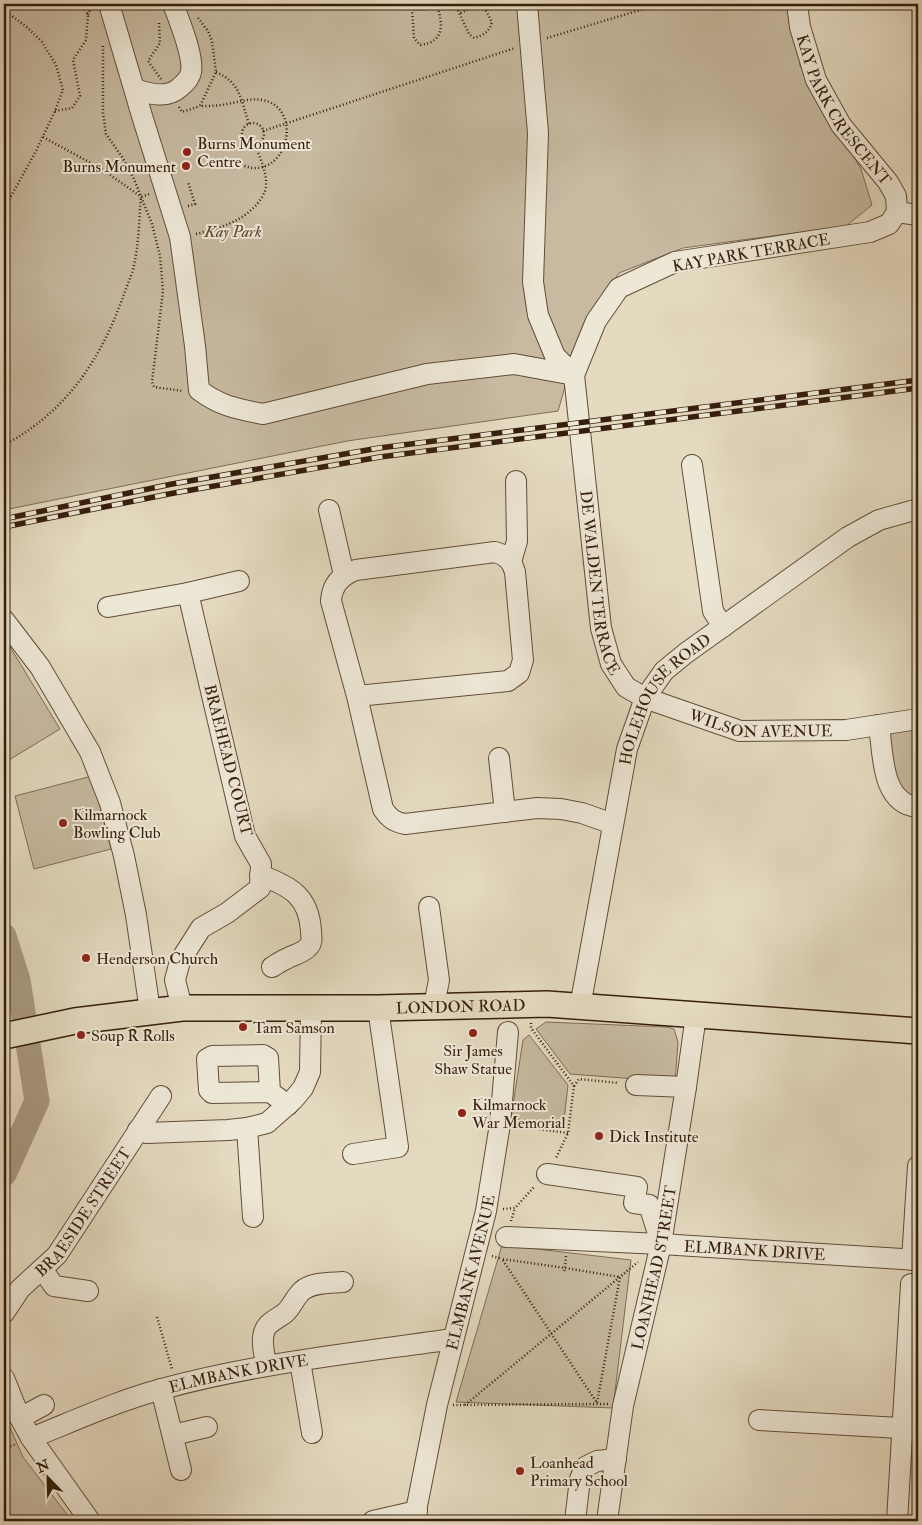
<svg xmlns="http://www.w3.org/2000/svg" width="922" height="1525" font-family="'IM FELL Double Pica',serif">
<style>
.green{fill:#c7baa1;stroke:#7f6c56}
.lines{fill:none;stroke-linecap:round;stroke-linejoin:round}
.river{stroke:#a99a82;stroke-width:25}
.minor-casing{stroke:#624d38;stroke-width:22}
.major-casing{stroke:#371e0b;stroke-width:28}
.path{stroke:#371e0b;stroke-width:2.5;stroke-dasharray:1 2.5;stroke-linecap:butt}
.minor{stroke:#ede7d6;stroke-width:20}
.major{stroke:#e4dac0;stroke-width:25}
.rail-casing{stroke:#371e0b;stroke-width:5.5}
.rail{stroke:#ede7d6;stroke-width:4;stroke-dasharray:11;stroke-linecap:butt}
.poi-dot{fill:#8f2418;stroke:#ede7d6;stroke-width:2}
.labels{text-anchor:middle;stroke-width:4;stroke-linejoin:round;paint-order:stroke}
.street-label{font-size:16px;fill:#371e0b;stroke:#ede7d6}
.poi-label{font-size:16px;fill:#371e0b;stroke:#ede7d6;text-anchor:start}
.park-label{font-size:16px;font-style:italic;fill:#5b4530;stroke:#ede7d6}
</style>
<rect width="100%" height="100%" fill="#e4dac0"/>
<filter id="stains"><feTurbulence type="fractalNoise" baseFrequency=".004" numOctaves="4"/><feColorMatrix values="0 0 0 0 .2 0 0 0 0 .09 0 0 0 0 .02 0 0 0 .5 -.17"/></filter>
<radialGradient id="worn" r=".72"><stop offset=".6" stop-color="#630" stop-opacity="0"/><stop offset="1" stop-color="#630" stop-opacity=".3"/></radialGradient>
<path class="green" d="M4 4H794L800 66 861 169 872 205 846 226 683 248 619 273 583 325 558 411 347 441 4 510Z
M4 637 60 729 4 763Z
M918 719V807L896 796 879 725Z
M92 776 111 849 34 869 15 796Z
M546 1022 667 1027 674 1029 678 1042 675 1082 570 1074 536 1029Z
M529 1035 568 1085 564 1120 560 1125 511 1118 523 1040Z
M502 1245 631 1260 613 1408 456 1402Z
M4 1414 23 1457 72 1521H4Z"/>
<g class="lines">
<path class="river" d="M4 936 18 980 37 1101 4 1174"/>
<defs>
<g id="minor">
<path d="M109 4 142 116 180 237 195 346 199 390C220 406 237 409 263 414L427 374 514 364 574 375"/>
<path d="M527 4 538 133 533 282 538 315 555 356 574 375"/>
<path id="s1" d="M797 4 800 27 816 80 841 125 888 182 896 196 897 212"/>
<path d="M135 89C149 94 167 99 179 88 184 84 190 78 191 72 194 56 179 20 173 4"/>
<path id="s2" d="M897 212 889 224 870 232 675 262 619 288 596 321 574 375 601 628 611 664 626 687 645 698 740 731 846 730 918 719"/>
<path d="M897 212 918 215"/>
<path d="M692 465 713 611 723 627"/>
<path d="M329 510 344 575"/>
<path d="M511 562 517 541 516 481"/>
<path d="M108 607 188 593 239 581"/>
<path d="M4 620 40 667 63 706 90 752 110 803 124 856 136 915 150 1011"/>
<path d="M357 696 508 681 519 673 523 660 515 572C512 561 506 555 495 552L356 570C341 575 332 585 331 601L357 696 383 809C389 818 394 822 405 824L537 808 561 809 582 813 613 824"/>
<path d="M879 725C883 753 881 804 918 807"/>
<path d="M499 758 505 812"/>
<path d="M260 875C290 886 309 896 311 931 311 936 313 942 309 946 303 954 294 954 286 959 281 961 277 964 272 967"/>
<path d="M429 907 439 980 434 1006"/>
<path id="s3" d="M580 1007 627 749 645 698 664 671 686 653 848 537 879 520 918 509"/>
<path d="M182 1008 175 980 180 961 201 928 227 913 260 888 261 864 245 836 188 593"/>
<path d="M636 1085 686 1087"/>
<path d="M270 1092 268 1058 263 1055 212 1056 207 1059 209 1090 212 1093 270 1092 288 1105"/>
<path d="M247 1128 253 1217"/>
<path d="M138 1130 147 1133 228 1130 247 1128 267 1123 293 1100 303 1088 310 1072 311 1008"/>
<path d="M353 1154 398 1147 378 1008"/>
<path d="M547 1174 637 1187 634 1203 649 1205 660 1240"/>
<path id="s4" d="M506 1237 661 1244 918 1260"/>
<path d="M912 1260 918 1166"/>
<path d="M42 1269 54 1286 88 1291"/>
<path id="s5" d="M4 1313 20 1289 57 1255 161 1096"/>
<path d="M300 1361 312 1433"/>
<path d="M266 1365C265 1355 260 1340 265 1330 268 1322 279 1318 285 1313 292 1307 295 1297 302 1291 312 1282 330 1283 343 1282"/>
<path d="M4 1378 20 1418 31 1438 90 1521"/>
<path d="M161 1389 181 1470"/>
<path d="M20 1418 44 1405"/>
<path d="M759 1420 918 1429"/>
<path d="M173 1435 207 1427"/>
<path id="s6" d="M31 1438C74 1421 117 1401 162 1389 257 1363 355 1353 453 1339"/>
<path d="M373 1521 417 1511"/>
<path id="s7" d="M414 1521 437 1405 486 1211 500 1124 508 1032"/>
<path d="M575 1521 580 1479 585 1467 597 1461 616 1459"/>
<path id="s8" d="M607 1521 623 1406 661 1244 686 1087 696 1015"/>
<path d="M897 1521 911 1284"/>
</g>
<g id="major">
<path id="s9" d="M4 1036 75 1021 182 1008H378L547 1004 918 1031"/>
</g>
</defs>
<use href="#minor" class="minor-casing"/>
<use href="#major" class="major-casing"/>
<path class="path" d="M411 4 412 9 424 10
M423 4 424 10 439 4
M455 4 469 34 474 38C484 35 489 32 492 22L485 9 477 6 460 13
M412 9 414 38 420 45C445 42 443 24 437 5
M4 10 28 28 42 42 56 65 63 90 55 111 36 151 4 209
M4 10 7 4
M88 15 92 5
M198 18 208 31 212 41 216 72 200 106C209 106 219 106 227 104 239 102 249 98 262 100 301 106 291 171 252 168 247 167 242 165 237 164
M159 23 160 43 148 61 161 79
M547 38 660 4
M103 46V113L106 134 122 157 134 179 152 224 160 256 163 291 152 382 154 387 183 391
M216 72C241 83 241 100 249 124
M179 107 182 112 200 106
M55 111 72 108 80 96 73 60 86 40 88 15 83 4
M242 134a11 11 0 1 1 22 0a11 11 0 1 1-22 0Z
M263 131 515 48
M43 137 100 168 140 196
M188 206 195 204 188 182
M196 234C221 228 248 220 262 197 264 193 266 190 266 186 267 172 260 158 255 145
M4 445C65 413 100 361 123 297 126 287 132 276 134 265 139 243 139 219 141 197L149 194
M531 1023V1028L574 1086 568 1133 556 1158
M574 1086 579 1079 619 1083
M515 1126 568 1133
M503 1209 515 1208 535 1186
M511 1221 515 1208
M492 1256 502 1259
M564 1271 565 1268 620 1277 597 1403 502 1259 565 1268 566 1256
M157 1317 172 1369
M453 1405 608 1404
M465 1405 638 1262
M4 1449 16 1444"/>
<use href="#minor" class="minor"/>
<use href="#major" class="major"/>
<defs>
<path id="rail" d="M4 519 172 484 379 448 918 380
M4 527 174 493 380 457 918 388"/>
</defs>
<use href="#rail" class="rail-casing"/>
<use href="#rail" class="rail"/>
</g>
<g class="poi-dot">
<circle cx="187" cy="152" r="5"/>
<circle cx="186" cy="166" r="5"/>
<circle cx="63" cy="823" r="5"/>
<circle cx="86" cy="958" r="5"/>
<circle cx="243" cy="1027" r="5"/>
<circle cx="473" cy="1033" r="5"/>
<circle cx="81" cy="1035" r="5"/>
<circle cx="462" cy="1113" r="5"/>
<circle cx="599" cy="1136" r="5"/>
<circle cx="520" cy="1471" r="5"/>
</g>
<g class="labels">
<g class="street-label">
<text dy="6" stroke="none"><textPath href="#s1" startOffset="118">KAY PARK CRESCENT</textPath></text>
<text transform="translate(751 252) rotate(-10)" y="6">KAY PARK TERRACE</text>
<text dy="6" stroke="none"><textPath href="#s2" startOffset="602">DE WALDEN TERRACE</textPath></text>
<text dy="6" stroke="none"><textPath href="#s3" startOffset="326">HOLEHOUSE ROAD</textPath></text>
<text dy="6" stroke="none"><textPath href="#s2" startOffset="854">WILSON AVENUE</textPath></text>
<text transform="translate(229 760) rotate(76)" y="6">BRAEHEAD COURT</text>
<text dy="6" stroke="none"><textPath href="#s9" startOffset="459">LONDON ROAD</textPath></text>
<text dy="6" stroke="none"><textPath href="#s5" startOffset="129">BRAESIDE STREET</textPath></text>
<text dy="6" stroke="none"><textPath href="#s4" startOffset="249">ELMBANK DRIVE</textPath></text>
<text dy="6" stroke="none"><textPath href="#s8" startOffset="258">LOANHEAD STREET</textPath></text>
<text dy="6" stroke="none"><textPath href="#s7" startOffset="255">ELMBANK AVENUE</textPath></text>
<text dy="6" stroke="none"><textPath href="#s6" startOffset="218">ELMBANK DRIVE</textPath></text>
</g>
<g class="poi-label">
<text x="197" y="149">Burns Monument<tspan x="197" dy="18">Centre</tspan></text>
<text x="176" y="172" text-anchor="end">Burns Monument</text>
<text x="73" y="820">Kilmarnock<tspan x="73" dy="18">Bowling Club</tspan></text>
<text x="96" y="964">Henderson Church</text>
<text x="253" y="1033">Tam Samson</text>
<text x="91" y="1041">Soup R Rolls</text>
<text x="473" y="1056" text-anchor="middle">Sir James<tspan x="473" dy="18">Shaw Statue</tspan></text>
<text x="472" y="1110">Kilmarnock<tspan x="472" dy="18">War Memorial</tspan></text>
<text x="609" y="1142">Dick Institute</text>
<text x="530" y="1468">Loanhead<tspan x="530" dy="18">Primary School</tspan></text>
</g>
<g class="park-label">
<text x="233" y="237">Kay Park</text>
</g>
</g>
<rect width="922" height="1525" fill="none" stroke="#e4dac0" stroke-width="20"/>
<rect x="5" y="5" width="912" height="1515" fill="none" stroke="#371e0b" stroke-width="2.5"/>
<rect x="10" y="10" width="902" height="1505" fill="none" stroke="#371e0b"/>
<g transform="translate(48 1478) rotate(337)" stroke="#ede7d6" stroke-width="4" paint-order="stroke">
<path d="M0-4L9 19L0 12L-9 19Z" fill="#371e0b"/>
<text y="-8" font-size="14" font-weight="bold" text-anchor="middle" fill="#371e0b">N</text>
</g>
<rect width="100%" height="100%" filter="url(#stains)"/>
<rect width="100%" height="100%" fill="url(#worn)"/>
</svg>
